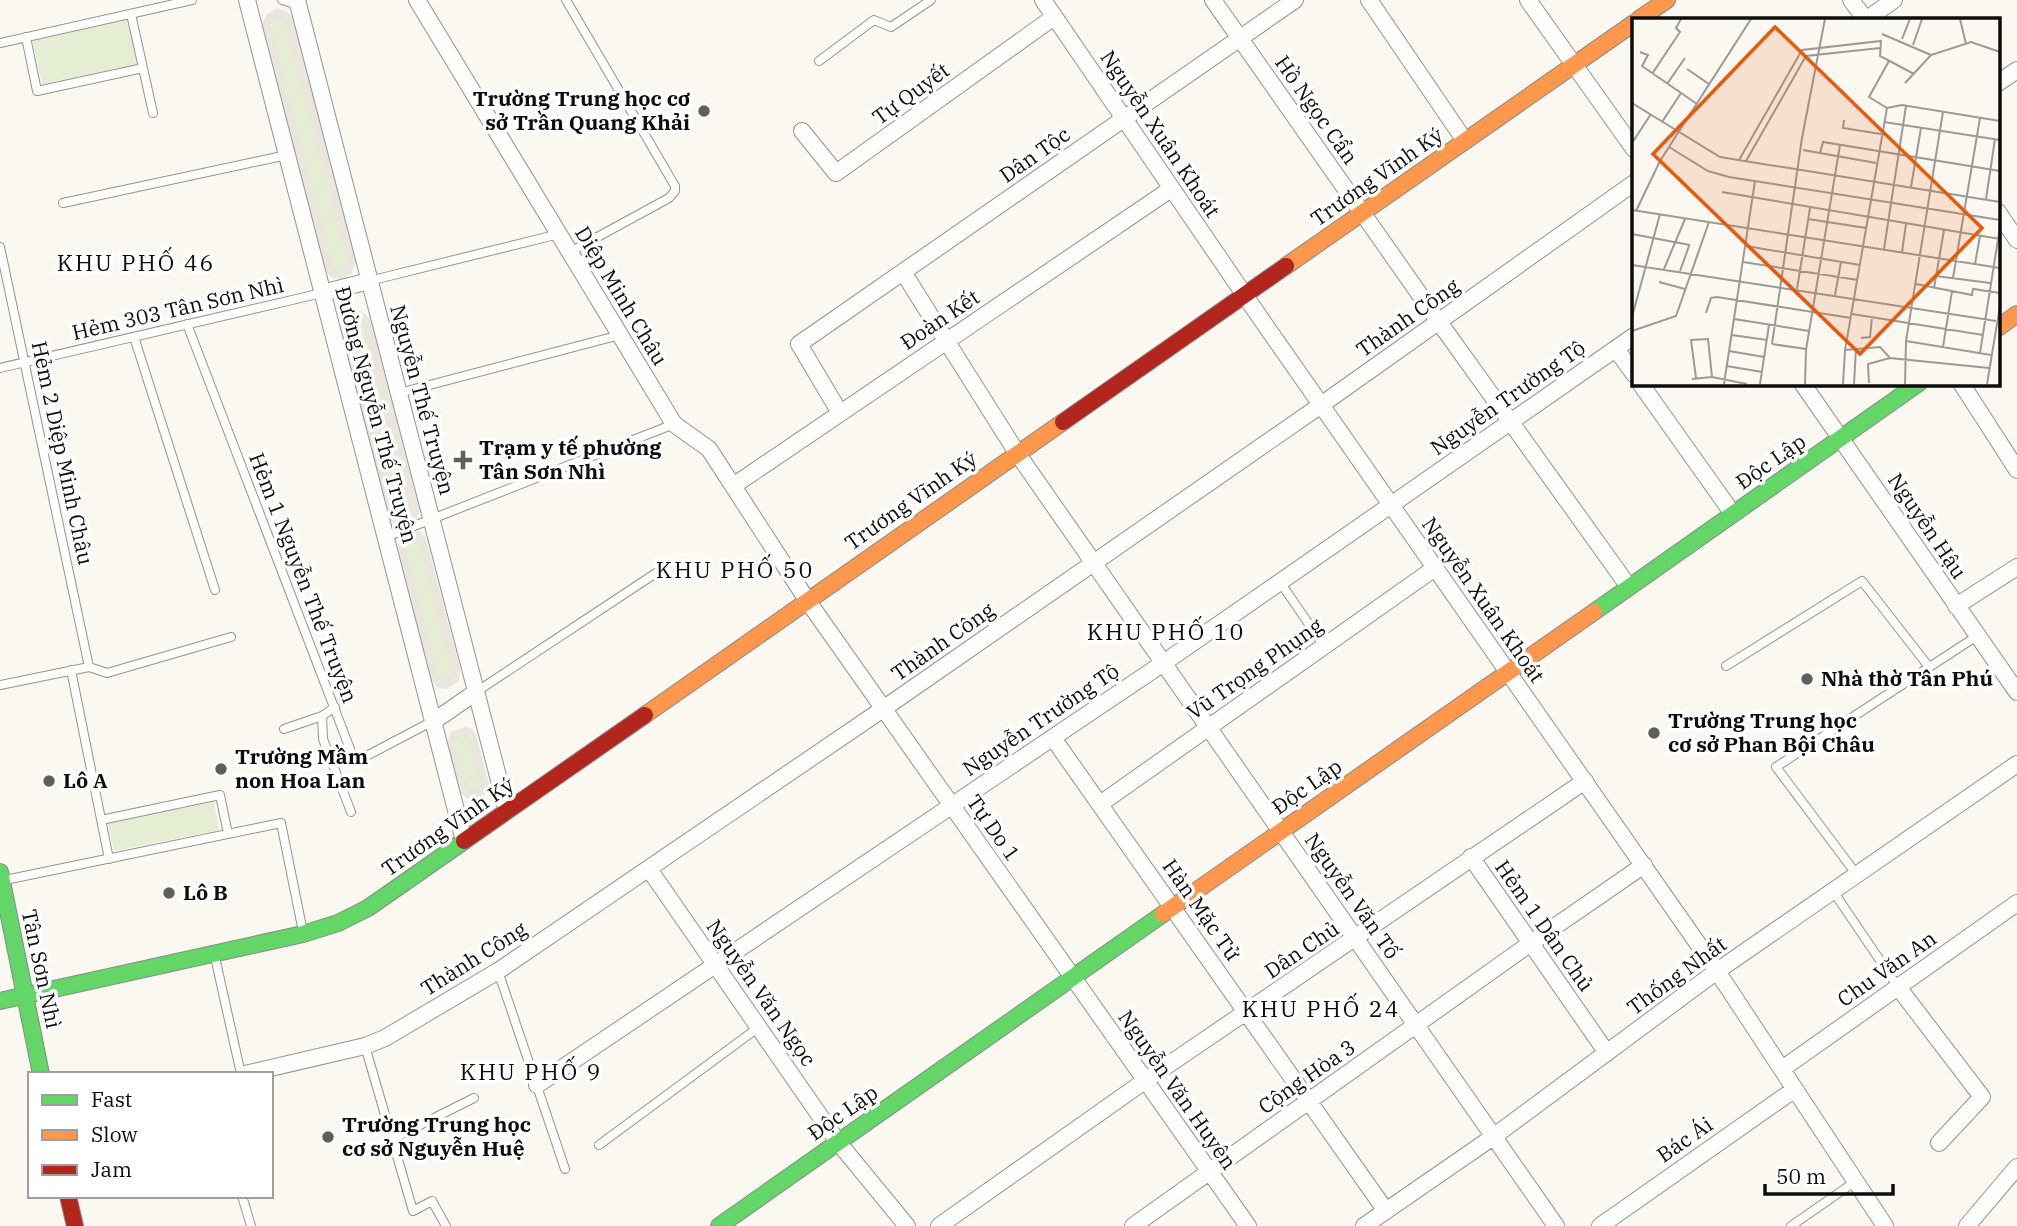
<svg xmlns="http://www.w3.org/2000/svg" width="2017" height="1226" font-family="'IBM Plex Serif',serif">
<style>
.green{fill:#e5eed2}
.plaza{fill:#eae6dd;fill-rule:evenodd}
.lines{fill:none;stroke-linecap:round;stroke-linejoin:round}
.lane-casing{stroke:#949390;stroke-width:10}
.street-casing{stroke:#949390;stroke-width:18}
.fast-casing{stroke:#8a8986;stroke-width:18}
.slow-casing{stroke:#8a8986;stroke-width:18}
.jam-casing{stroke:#8a8986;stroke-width:18}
.lane{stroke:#fefefd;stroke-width:8}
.street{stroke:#fefefd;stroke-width:16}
.fast{stroke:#63d668;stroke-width:16}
.slow{stroke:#ff974d;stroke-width:16}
.jam{stroke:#b3261e;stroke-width:16}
.poi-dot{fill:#605f5d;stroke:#fff;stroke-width:2.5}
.labels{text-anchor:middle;stroke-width:7;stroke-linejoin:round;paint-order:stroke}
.street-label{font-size:21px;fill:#0d0d0d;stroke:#fff}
.poi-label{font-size:21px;font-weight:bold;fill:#0d0d0d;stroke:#fff;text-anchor:start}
.neighbourhood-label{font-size:23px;letter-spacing:2px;fill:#0d0d0d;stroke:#fff}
.inset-road{fill:none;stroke:#9b9a96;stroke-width:2}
.view{fill:#e8590c;fill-opacity:0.15;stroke:#e8590c;stroke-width:3.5}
.inset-edge{fill:none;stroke:#0d0d0d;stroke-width:3.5}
</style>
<rect width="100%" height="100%" fill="#faf8f1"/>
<path class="green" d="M276 9 286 11 293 18 356 262 351 274 341 279 331 277 326 271 262 25 266 15Z
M127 20 137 64 42 84 33 41Z
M353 311H360L370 318 419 509 417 518 400 526 394 524 389 518 340 327 344 317Z
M414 530 422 533 426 539 460 669 459 681 446 689 437 687 430 678 397 549 401 536Z
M466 727 473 730 476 736 489 784 482 797 471 800 460 792 447 743 451 732Z
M214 802 219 830 114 851 108 823Z"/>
<path class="plaza" d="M276 9 286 11 293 18 356 262 351 274 341 279 331 277 326 271 262 25 266 15ZM279 18 284 21 346 261 341 268H336L333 265 270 25 275 19Z
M353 311H360L370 318 419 509 417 518 408 525H397L389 518 340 327 344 317ZM358 320 362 324 409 509 407 515 402 517 397 513 349 327 353 321Z
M409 531H418L426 539 460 669 459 681 446 689 437 687 430 678 397 549 401 536ZM412 540 419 544 451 672V675L445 680 438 676 406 548 407 543Z
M466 727 473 730 476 736 489 784 485 794 475 800 467 799 460 792 447 743 451 732ZM462 735 468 739 480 783 479 788 474 791 468 788 455 743 458 737Z"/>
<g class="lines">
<defs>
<path id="lane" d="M282 0 298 5
M566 0 675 186V191L669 198 570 252
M131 14 153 113
M26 37 37 91 143 68
M0 43 192 0
M819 61 874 20 891 27 931 0
M63 203 287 155
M0 247 89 667
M369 281 559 234
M187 324 355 762 433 721
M134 337 215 590
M0 368 322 293
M399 393 620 335
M386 537 674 424
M1280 582 1324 646
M1726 666 1862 581 1929 667
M71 670 109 859
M0 685 89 667 107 673 231 637
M476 692 656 573
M335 707 322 716 323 739 351 812
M284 729 322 716
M101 820 220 795 228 834
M1857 875 1776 767 1977 636
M5 880 281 823 303 932
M1833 891 1898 987
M215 957 241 1074
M498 971 565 1169
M365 1046 413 1211 432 1201 446 1226
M392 1139 474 1098
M599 1145 759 1027
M242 1196 251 1226
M1791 1226 1856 1181"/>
<path id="street" d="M247 0 464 841
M297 0 507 811
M417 0 674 424 709 449 807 600 1248 1226
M1043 0 1261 319 1717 971 1885 1226
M1213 0 1439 322 1629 587
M1369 0 1465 141
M1528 0 1634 149
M1851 0 1865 19
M1867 19 1894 0
M1998 83 2017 70
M802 131 836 173 1054 17
M1998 212 2017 240
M903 272 1017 453 1556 1226
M322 293 369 281
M1616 349 1634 374
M1640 383 1733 514
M1802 383 2017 692
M1961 383 2017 470
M840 413 799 344 1295 0
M733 486 1171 189
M1956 606 2017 567
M434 721 476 692
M1053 738 1386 1211
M1100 804 1435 568
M1471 857 1607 1053
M649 869 838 1142 907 1226
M1898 987 1982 1097 1939 1143
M1782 1069 2017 903
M245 1074 365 1046 385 1038 498 971 883 709 1321 405 1634 183
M537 1085 1162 664 1634 336
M939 1226 1146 1080 1585 781
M1133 1226 1531 943 1644 865
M1364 1226 1493 1137 1717 971 2017 764
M1600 1226 1795 1089
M1967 1226 2017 1167"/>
<path id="fast" d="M1594 612 1919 383
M0 872 41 1074
M0 1001 303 934 338 923 368 908 464 841
M719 1226 1163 914"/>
<path id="slow" d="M1639 19 1667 0
M1286 266 1634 23
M1998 328 2017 314
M645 715 1063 422
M1163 914 1594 612"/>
<path id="jam" d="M1063 422 1286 266
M464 841 645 715
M68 1196 75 1226"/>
</defs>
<use href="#lane" class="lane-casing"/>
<use href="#street" class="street-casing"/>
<use href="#fast" class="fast-casing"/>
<use href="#slow" class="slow-casing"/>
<use href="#jam" class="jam-casing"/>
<use href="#lane" class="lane"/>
<use href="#street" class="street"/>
<use href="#fast" class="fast"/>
<use href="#slow" class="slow"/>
<use href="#jam" class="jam"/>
</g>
<g class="poi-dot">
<circle cx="704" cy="111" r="7"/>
<path d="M459.5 449.5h7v7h7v7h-7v7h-7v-7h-7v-7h7z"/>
<circle cx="1807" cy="679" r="7"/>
<circle cx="1654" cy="733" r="7"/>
<circle cx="221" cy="769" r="7"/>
<circle cx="49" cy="781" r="7"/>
<circle cx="169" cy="893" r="7"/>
<circle cx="328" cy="1137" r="7"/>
</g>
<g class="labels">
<g class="street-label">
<text transform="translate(911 94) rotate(-36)" y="7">Tự Quyết</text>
<text transform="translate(1316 110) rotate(55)" y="7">Hồ Ngọc Cẩn</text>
<text transform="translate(1160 134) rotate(56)" y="7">Nguyễn Xuân Khoát</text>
<text transform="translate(1035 155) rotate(-35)" y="7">Dân Tộc</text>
<text transform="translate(1377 177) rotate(-35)" y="7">Trương Vĩnh Ký</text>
<text transform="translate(621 296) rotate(59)" y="7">Diệp Minh Châu</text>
<text transform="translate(178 309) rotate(-13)" y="7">Hẻm 303 Tân Sơn Nhì</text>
<text transform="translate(1408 318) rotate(-35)" y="7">Thành Công</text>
<text transform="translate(940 320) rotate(-34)" y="7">Đoàn Kết</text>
<text transform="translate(1508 398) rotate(-35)" y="7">Nguyễn Trường Tộ</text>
<text transform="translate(422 400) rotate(75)" y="7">Nguyễn Thế Truyện</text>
<text transform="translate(376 415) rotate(75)" y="7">Đường Nguyễn Thế Truyện</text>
<text transform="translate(62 453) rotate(78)" y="7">Hẻm 2 Diệp Minh Châu</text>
<text transform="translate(1771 462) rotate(-35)" y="7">Độc Lập</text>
<text transform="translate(911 501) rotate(-35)" y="7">Trương Vĩnh Ký</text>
<text transform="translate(1927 526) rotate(56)" y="7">Nguyễn Hậu</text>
<text transform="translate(303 578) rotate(69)" y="7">Hẻm 1 Nguyễn Thế Truyện</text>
<text transform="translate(1483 600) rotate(55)" y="7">Nguyễn Xuân Khoát</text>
<text transform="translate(943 642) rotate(-35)" y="7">Thành Công</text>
<text transform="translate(1255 669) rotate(-35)" y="7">Vũ Trọng Phụng</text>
<text transform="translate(1041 720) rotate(-34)" y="7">Nguyễn Trường Tộ</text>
<text transform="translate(1307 787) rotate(-35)" y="7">Độc Lập</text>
<text transform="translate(448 827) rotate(-35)" y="7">Trương Vĩnh Ký</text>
<text transform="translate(993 828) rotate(55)" y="7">Tự Do 1</text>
<text transform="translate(1352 896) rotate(55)" y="7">Nguyễn Văn Tố</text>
<text transform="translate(1201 910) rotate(55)" y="7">Hàn Mặc Tử</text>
<text transform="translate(1544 926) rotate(55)" y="7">Hẻm 1 Dân Chủ</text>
<text transform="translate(1302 950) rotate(-34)" y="7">Dân Chủ</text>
<text transform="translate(474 959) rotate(-32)" y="7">Thành Công</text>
<text transform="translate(41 969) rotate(78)" y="7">Tân Sơn Nhì</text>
<text transform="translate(1887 969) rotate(-35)" y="7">Chu Văn An</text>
<text transform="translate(1677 976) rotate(-36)" y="7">Thống Nhất</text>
<text transform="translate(761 993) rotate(55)" y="7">Nguyễn Văn Ngọc</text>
<text transform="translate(1307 1077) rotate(-35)" y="7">Cộng Hòa 3</text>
<text transform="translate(1177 1090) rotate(55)" y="7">Nguyễn Văn Huyên</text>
<text transform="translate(843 1113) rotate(-35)" y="7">Độc Lập</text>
<text transform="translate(1685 1140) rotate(-35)" y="7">Bác Ái</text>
</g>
<g class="poi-label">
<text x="690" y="106" text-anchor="end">Trường Trung học cơ<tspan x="690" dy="24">sở Trần Quang Khải</tspan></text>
<text x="479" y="455">Trạm y tế phường<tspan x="479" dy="24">Tân Sơn Nhì</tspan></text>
<text x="1821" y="686">Nhà thờ Tân Phú</text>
<text x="1668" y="728">Trường Trung học<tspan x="1668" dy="24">cơ sở Phan Bội Châu</tspan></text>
<text x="235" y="764">Trường Mầm<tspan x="235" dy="24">non Hoa Lan</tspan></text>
<text x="63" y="788">Lô A</text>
<text x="183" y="900">Lô B</text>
<text x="342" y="1132">Trường Trung học<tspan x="342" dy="24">cơ sở Nguyễn Huệ</tspan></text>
</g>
<g class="neighbourhood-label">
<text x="136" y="271">KHU PHỐ 46</text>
<text x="735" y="578">KHU PHỐ 50</text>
<text x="1166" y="640">KHU PHỐ 10</text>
<text x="1321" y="1017">KHU PHỐ 24</text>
<text x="531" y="1080">KHU PHỐ 9</text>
</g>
</g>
<g transform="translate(1632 18)">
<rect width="368" height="368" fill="#faf8f1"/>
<path class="inset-road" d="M328 1 334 26M250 16 299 37M270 21 278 1M281 27 290 1M8 34 16 37 10 48 65 86M55 51 77 66M20 56 48 14 44 10 49 1M273 65 299 37 339 24 368 34M35 66 53 40M0 85 88 139 368 184M255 90 270 87 368 103M255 90 237 79 257 43M212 102 211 110 249 116M30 104 49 75M252 104 368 122M0 125 19 96M37 129 76 153 97 159 368 202M171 132 244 145M188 135 191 124 368 153M107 142 170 32 249 23 248 38 282 56M114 143 174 38 248 30M279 169 289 110M90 174 368 221M354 181 363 121M0 192 368 250M4 193 28 143 119 1M176 201 234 210M0 216 58 227M114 228 228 247M252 231 274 88M270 234 274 206M111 244 226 262M343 246 348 218M0 247 364 303M32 251 53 201M48 253 57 228M304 258 358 265M321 260 348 100M27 264 53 271M284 266 340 277 341 271 368 275M302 270 312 212M165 271 178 190M203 277 209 244M74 295 79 280 85 279 219 300M220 296 351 317M0 299 28 196M102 301 177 313M0 313 44 298 77 204M100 317 135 322M229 320 238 319 240 299M274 323 359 337M140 326 170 120 193 1M140 326 174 331M311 329 320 273M213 332 248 329 258 340 357 350M97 333 132 339M348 335 368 209M95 348 130 354M64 360 59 322 76 321 80 359M60 361 80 359 115 366M237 365 236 346 258 340M92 366 123 163M128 366 137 307M173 366 174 332 208 127M211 366 213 332 255 90M222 366 224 331M273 366 274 323 311 94M355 366 368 288"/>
<path class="view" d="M143 9 350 210 228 336 21 136Z"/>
<rect width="368" height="368" class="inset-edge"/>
</g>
<rect x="28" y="1072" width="245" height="126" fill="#ffffff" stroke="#9e9e9e" stroke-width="2"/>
<rect x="42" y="1095" width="35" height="10" fill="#63d668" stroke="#9e9e9e" stroke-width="2"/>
<text x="91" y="1107" font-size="21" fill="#0d0d0d">Fast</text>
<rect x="42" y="1130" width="35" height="10" fill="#ff974d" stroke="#9e9e9e" stroke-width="2"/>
<text x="91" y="1142" font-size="21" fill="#0d0d0d">Slow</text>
<rect x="42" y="1165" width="35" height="10" fill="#b3261e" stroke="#9e9e9e" stroke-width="2"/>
<text x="91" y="1177" font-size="21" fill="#0d0d0d">Jam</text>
<path d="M1765 1184v10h128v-10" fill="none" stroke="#0d0d0d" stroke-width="3.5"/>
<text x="1776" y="1184" font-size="21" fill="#0d0d0d" stroke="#ffffff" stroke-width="5" paint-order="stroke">50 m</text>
</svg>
